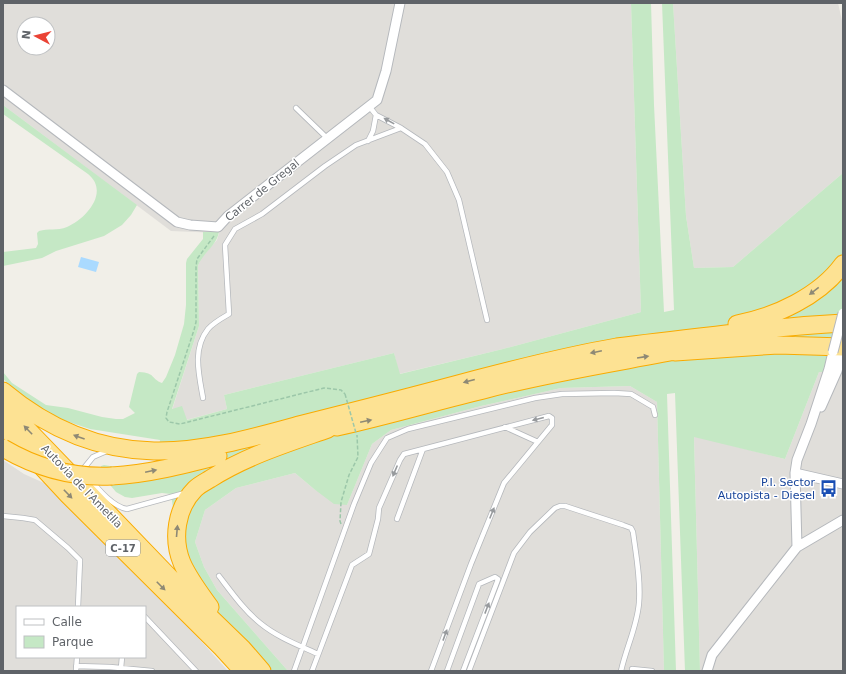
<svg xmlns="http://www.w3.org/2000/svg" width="846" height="674" font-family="'DejaVu Sans',sans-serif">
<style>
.industrial{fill:#e0deda;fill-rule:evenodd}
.green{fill:#c5e8c5}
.water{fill:#aadaff}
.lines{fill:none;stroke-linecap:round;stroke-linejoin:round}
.lane-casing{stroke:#b5b8bc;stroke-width:6}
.street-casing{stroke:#b5b8bc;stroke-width:11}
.highway-casing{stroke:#f9ab00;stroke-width:19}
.path{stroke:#9cc7a9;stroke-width:1.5;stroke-dasharray:4 2;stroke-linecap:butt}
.lane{stroke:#fff;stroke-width:4.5}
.street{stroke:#fff;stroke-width:9}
.highway{stroke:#fde293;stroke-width:17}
.street-bridge-casing{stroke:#b5b8bc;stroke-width:11;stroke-linecap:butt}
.highway-bridge-casing{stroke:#f9ab00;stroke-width:19;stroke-linecap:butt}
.path-bridge{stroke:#9cc7a9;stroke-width:1.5;stroke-dasharray:4 2;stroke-linecap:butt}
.street-bridge{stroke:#fff;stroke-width:9}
.highway-bridge{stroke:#fde293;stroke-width:17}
.oneway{fill:#979a9d}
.oneway2{fill:#8e8975}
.labels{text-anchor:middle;stroke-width:3;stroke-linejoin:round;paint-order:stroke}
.shield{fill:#fff;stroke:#8f9295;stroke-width:1}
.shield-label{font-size:10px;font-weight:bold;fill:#5f6368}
.street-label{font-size:11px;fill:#5f6368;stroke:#fff}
.transit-label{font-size:11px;fill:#164399;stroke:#fff;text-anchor:end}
</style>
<rect width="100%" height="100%" fill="#f1efe8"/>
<path class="industrial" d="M3 3H631L641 312 503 349 399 374 394 353 224 395 227 409 186 420 172 410 199 326 198 266 201 258 217 240 219 233 171 231 3 105ZM24 24H48V48H24Z
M673 3H838L843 25V173L733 267 694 268 686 216Z
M819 372H843V671H700L694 436 785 459Z
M630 386 657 402 664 671H288L217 590 204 567 195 542 205 510 236 488 295 473 314 489 347 505 372 444 391 430 481 406 561 388Z
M3 460 24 474 44 483 193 632 228 671H3ZM17 607H145V657H17Z"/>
<path class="green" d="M631 3H651L654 105 664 312 674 310 662 3H673L686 216 694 268 733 267 843 173V372H819L785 459 694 437 700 671H685L675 393 667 394 676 671H664L657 402 630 386 561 388 481 406 391 430 372 444 347 505 334 504 314 489 295 473 236 488 205 510 195 542 204 567 217 590 288 671H270L196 593 176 567 169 549 173 508 171 494 162 493 132 498 125 497 116 492 100 473 101 466 104 465 157 474 160 440 90 429 42 413 3 379V372L12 383 46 405 68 408 102 417 116 419H123L135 413 129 407 137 374 139 372C156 373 151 379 162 383L166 377 175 355 184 324 186 305V263L187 259 203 239V232H219C216 247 203 252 198 266L199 326 172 409 182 406 187 420 227 409 224 395 394 353 400 374 503 349 641 312Z
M3 105 137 205 131 215 122 225 104 236 56 251 42 258 3 266V252L36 248 38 244 37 233 39 231C48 228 57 231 67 227 86 219 110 192 88 174L3 114Z"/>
<path class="water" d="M81 257 99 262 96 272 78 267Z"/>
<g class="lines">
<defs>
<path id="lane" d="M369 106 376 115 401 128
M296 108 327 138
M368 141 373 131 376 115
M203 398C199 375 192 349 208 329 213 323 222 318 229 314L225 245 235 229 262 214 325 166 356 145 401 128 425 144 447 172 459 200 487 320
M505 427 538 442
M86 471 84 468 93 457 109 450
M91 479C98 490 114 507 127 509L185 493
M3 516 23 518 35 520 68 548 80 560 78 607
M397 519 423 449
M219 576C232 593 244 610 260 623 277 637 298 645 318 654
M145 617 196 671
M76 666 110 667 152 671
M121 668 122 657
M632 669 652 671
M76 671 77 657
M294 671 354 504 371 463 387 438 408 429 535 398 562 394 614 393 631 394 653 407 655 415
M312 671 352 565 369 554 378 519 379 508 400 460 404 454 549 416 552 418V425L504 483 471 564 431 671
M447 671 479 584 495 577 498 579 497 582 463 671
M469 671 514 553 530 532 555 508 560 506H565L623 525 631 528 633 532C636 555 641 580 639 603 637 627 626 648 621 671"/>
<path id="street" d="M3 90 177 222 190 225 218 227 228 216 377 100 386 71 400 3
M821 407 837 371 843 349
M795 473 843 484
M797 547 843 520
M707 671 712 655 797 547 795 473 797 460 811 424 829 369 833 352"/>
<path id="highway" d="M737 324C775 317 820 296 843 264
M675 352 778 345 843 347
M3 391C46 427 97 450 154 451 203 452 252 438 299 425 359 410 418 395 477 379 523 367 570 355 617 347 653 342 690 338 726 334 765 329 804 325 843 323
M3 404 179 587 242 648 262 671
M3 425 68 495 222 648 243 671
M337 427C387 416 437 401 487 389 552 372 619 362 686 349
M112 476C148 474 183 465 218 456
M210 607C200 593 189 579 182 563 172 539 176 508 195 489 199 485 205 482 210 479 246 456 288 443 328 429"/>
</defs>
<use href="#lane" class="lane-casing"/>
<use href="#street" class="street-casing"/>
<use href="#highway" class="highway-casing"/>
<path class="path" d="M214 236 197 259 196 267V322L194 330 167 412 166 418 169 422 180 424 324 388 341 390 345 394
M341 524 340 521 341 502 349 475 358 457 357 435"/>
<use href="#lane" class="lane"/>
<use href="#street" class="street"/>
<use href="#highway" class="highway"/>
<defs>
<path id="street-bridge" d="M833 352 843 313"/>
<path id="highway-bridge" d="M3 448C37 468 73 478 112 476"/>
</defs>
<use href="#street-bridge" class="street-bridge-casing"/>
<use href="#highway-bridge" class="highway-bridge-casing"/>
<path class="path-bridge" d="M345 394 356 433"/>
<use href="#street-bridge" class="street-bridge"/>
<use href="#highway-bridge" class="highway-bridge"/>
</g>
<defs><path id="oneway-solid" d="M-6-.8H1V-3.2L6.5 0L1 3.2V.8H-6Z"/></defs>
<g class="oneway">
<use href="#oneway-solid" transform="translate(389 121) rotate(-151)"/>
<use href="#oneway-solid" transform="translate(538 419) rotate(166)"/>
<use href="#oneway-solid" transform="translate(395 471) rotate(113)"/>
<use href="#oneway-solid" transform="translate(492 513) rotate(-68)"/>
<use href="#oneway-solid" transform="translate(487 608) rotate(-69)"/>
<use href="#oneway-solid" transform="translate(445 635) rotate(-70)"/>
</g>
<g class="oneway2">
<use href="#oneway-solid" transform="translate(814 291) rotate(142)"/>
<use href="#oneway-solid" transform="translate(596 352) rotate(168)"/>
<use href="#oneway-solid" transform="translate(643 357) rotate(-9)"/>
<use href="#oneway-solid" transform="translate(469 381) rotate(165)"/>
<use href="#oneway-solid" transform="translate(366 421) rotate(-12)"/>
<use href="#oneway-solid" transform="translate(28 430) rotate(-134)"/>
<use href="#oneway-solid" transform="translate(79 437) rotate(-160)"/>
<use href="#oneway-solid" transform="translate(151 471) rotate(-12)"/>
<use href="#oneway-solid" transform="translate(68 494) rotate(46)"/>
<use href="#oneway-solid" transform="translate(177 531) rotate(-85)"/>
<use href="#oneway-solid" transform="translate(161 586) rotate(45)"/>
</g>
<defs>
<symbol id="bus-bare" viewBox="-9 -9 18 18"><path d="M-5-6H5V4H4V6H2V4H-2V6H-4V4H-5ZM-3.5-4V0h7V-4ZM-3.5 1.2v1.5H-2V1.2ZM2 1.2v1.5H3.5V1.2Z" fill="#1a4fb4" stroke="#fff" stroke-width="2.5" paint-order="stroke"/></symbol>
</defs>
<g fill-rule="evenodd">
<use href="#bus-bare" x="816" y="476" width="25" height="25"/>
</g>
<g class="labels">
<rect class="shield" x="106" y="540" width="34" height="16" rx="3"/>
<g class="shield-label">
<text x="123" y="552">C-17</text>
</g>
<g class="street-label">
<text transform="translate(262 190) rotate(-39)" y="4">Carrer de Gregal</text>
<text transform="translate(82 486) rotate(46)" y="4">Autovia de l'Ametlla</text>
</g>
<g class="transit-label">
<text x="815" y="486">P.I. Sector<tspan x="815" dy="13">Autopista - Diesel</tspan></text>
</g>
</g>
<rect width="846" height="674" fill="none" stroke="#5f6368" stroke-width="8"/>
<rect x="16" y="606" width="130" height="52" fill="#ffffff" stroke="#bfc1c3"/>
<rect x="24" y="619" width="20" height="6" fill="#ffffff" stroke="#bfc1c3"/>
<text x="52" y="626" font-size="12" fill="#5f6368">Calle</text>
<rect x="24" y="636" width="20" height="12" fill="#c5e8c5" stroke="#bfc1c3"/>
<text x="52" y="646" font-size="12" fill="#5f6368">Parque</text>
<g transform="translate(36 36) rotate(277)"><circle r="19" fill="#ffffff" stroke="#bfc1c3"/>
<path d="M0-3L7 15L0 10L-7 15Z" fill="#ea4335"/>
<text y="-6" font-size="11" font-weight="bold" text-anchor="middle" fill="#5f6368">N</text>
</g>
</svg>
